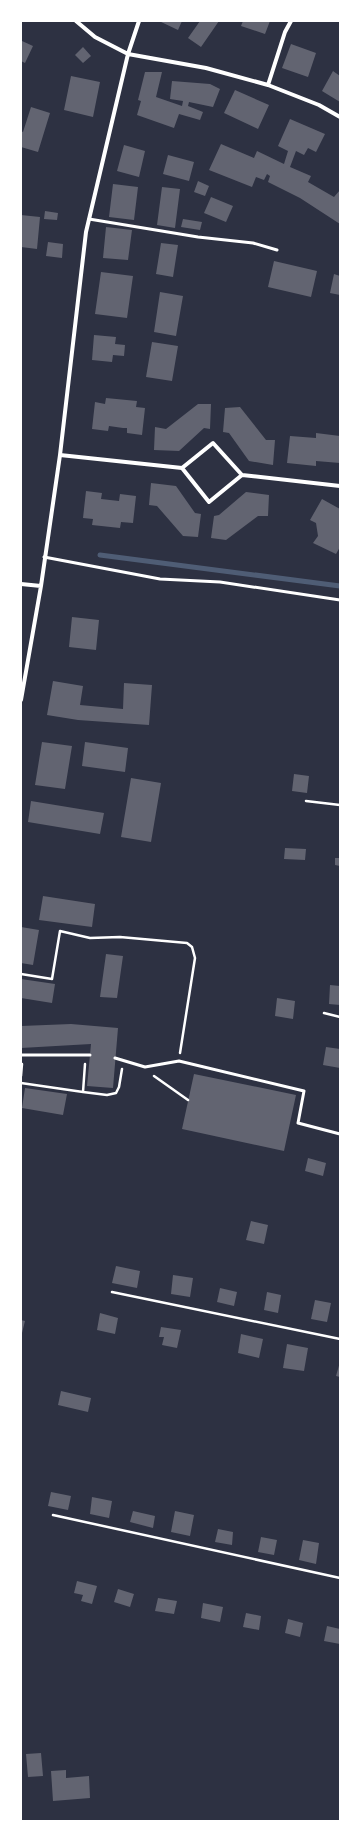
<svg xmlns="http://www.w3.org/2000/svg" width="361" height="1842" font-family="'Nunito Sans',sans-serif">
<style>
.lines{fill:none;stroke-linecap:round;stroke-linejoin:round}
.stream{stroke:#4f5d75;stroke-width:5}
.building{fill:#626471}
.path{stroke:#fff;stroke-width:2.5}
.service{stroke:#fff;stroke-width:3}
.minor{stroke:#fff;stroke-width:4}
</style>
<rect width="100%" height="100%" fill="#2d3142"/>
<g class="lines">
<path class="stream" d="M100 555 340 586"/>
</g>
<path class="building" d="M159 21H182L178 30Z
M200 21H219L201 47 188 38Z
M243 21H270L265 34 241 26Z
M22 41 33 46 25 63 21 61Z
M291 44 316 53 308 77 282 68Z
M83 47 91 56 83 63 75 55Z
M333 71 340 76V102L322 91Z
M145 72H162L156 97 182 106 183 101 170 99 172 81 210 84 220 89 213 107 189 102 188 106 203 112 200 120 179 114 174 128 137 115 141 101 138 100Z
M71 76 100 82 93 117 64 110Z
M235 90 269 105 258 129 224 113Z
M31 107 50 113 38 152 21 147V131L23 132Z
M290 119 325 134 316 152 308 148 304 155 296 151 290 167 311 176 308 182 334 197 340 190V224L300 198 268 182 270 176 267 174 264 180 256 177 252 187 209 170 221 144 254 158 257 151 284 164 288 151 278 146Z
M124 145 145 151 139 177 117 171Z
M168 155 194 162 189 181 163 174Z
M198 181 209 186 205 196 194 192Z
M113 184 138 187 134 220 109 217Z
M162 187 180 189 175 228 157 225Z
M211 197 233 206 226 222 204 213Z
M45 211 58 213 57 220 44 219Z
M21 215 40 217 37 249 21 247Z
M183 219 202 222 200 230 181 227Z
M106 227 132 230 128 260 103 258Z
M48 242 63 244 62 258 46 256Z
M161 243 178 245 173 277 156 274Z
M274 261 317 271 311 297 268 287Z
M101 272 133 276 127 318 95 314Z
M334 274 340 276V295L330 293Z
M160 292 183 296 176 336 154 332Z
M94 335 116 337 115 344 125 345 124 356 113 355 112 362 92 360Z
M152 342 178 346 172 381 146 377Z
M106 398 137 401 136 407 145 408 142 435 127 433V428H123L109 426 108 431 92 429 95 402 105 404Z
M198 404H211L210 429 204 428 179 451 154 450 155 427 166 429Z
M240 407 266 440H275L273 465 249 461 229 433 223 432 225 408Z
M316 433 340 436V463L316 461V466L287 463 290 436 316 438Z
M151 483 176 486 195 513 201 514 198 537 183 536 157 506 149 505Z
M86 491 102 493 101 499 119 501 120 494 136 496 133 523 121 522 120 528 92 525 93 519 83 518Z
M246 492 269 495 268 516H258L226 540 211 538 214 516 219 515Z
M322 499 340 509V547L336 554 313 543 318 536 316 523 310 520Z
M72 617 99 620 96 650 69 647Z
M53 681 83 686 80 705 123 709 124 683 152 685 149 725 78 720 47 715Z
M42 742 72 746 65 789 35 785Z
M85 742 128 748 125 772 82 766Z
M294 774 309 776 307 793 292 791Z
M131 778 161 783 151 842 121 837Z
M31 801 104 813 100 834 28 822Z
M285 848 306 849 305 860 284 859Z
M335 858H340V866L335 865Z
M43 896 95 904 92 927 39 920Z
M21 927 39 930 33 965 21 963Z
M106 954 123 956 117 998 100 997Z
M21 979 55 984 52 1003 21 998Z
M330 985 340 986V1005L329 1004Z
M277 998 295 1001 293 1019 275 1016Z
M71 1024 118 1028 113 1088 87 1086 91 1044 21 1048V1026Z
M326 1047 340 1049V1068L323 1065Z
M194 1074 296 1095 284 1151 182 1129Z
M25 1088 67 1094 63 1115 22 1108Z
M308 1158 326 1163 323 1176 305 1171Z
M251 1221 268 1225 264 1244 246 1240Z
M116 1266 140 1271 137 1288 112 1283Z
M173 1275 193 1278 190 1297 171 1294Z
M220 1288 237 1292 234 1306 217 1302Z
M267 1292 281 1295 278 1313 264 1310Z
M315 1300 331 1303 327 1322 311 1319Z
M100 1313 118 1318 115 1334 97 1330Z
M21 1320 25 1321 22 1333H21Z
M161 1327 181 1330 177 1348 162 1345 164 1337H159Z
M241 1334 263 1339 259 1358 238 1353Z
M287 1344 308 1348 304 1371 283 1368Z
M340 1362V1377L336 1376Z
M61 1391 91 1398 88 1412 58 1405Z
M51 1492 71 1496 68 1510 48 1506Z
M92 1497 112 1501 109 1518 90 1514Z
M133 1511 155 1516 153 1528 130 1522Z
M175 1511 194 1515 190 1536 171 1532Z
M218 1529 233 1532 232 1545 215 1542Z
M261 1537 277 1540 274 1555 258 1552Z
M303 1540 319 1543 316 1564 299 1560Z
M77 1581 97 1586 92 1604 81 1601 83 1595 74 1593Z
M118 1589 134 1594 130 1607 114 1602Z
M158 1598 177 1601 174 1614 155 1611Z
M203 1603 223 1607 220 1622 201 1618Z
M246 1613 261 1616 259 1630 243 1627Z
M288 1619 303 1623 300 1637 285 1633Z
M327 1626 340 1629V1644L324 1641Z
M41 1753 43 1776 28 1777 26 1754Z
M66 1770V1778L89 1776 90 1798 53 1801 51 1771Z"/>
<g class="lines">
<path class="path" d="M306 801 340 805
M21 974 52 979 60 931 90 938 120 937 187 943 192 947 195 958 180 1053
M324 1013 340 1017
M85 1064 83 1092 107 1095 116 1093 119 1087 122 1069
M21 1076 22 1064
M154 1076 188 1100
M21 1083 83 1092
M112 1292 340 1339
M53 1515 340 1578"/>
<path class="service" d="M89 219 198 237 253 243 277 250
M44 557 160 579 220 582 340 600
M21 1055H90
M115 1058 145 1067 179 1061 304 1091 298 1123 340 1134"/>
<path class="minor" d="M76 21 95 37 128 54 206 68 268 85 319 105 340 117
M268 85 285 32 291 21
M60 455 182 468
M242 475 209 502 182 468 213 443 242 475 340 486
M21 584 41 586
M21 700 41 586 60 455 86 232 128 54 139 21"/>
</g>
<rect width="361" height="1842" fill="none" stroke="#ffffff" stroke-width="44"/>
</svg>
